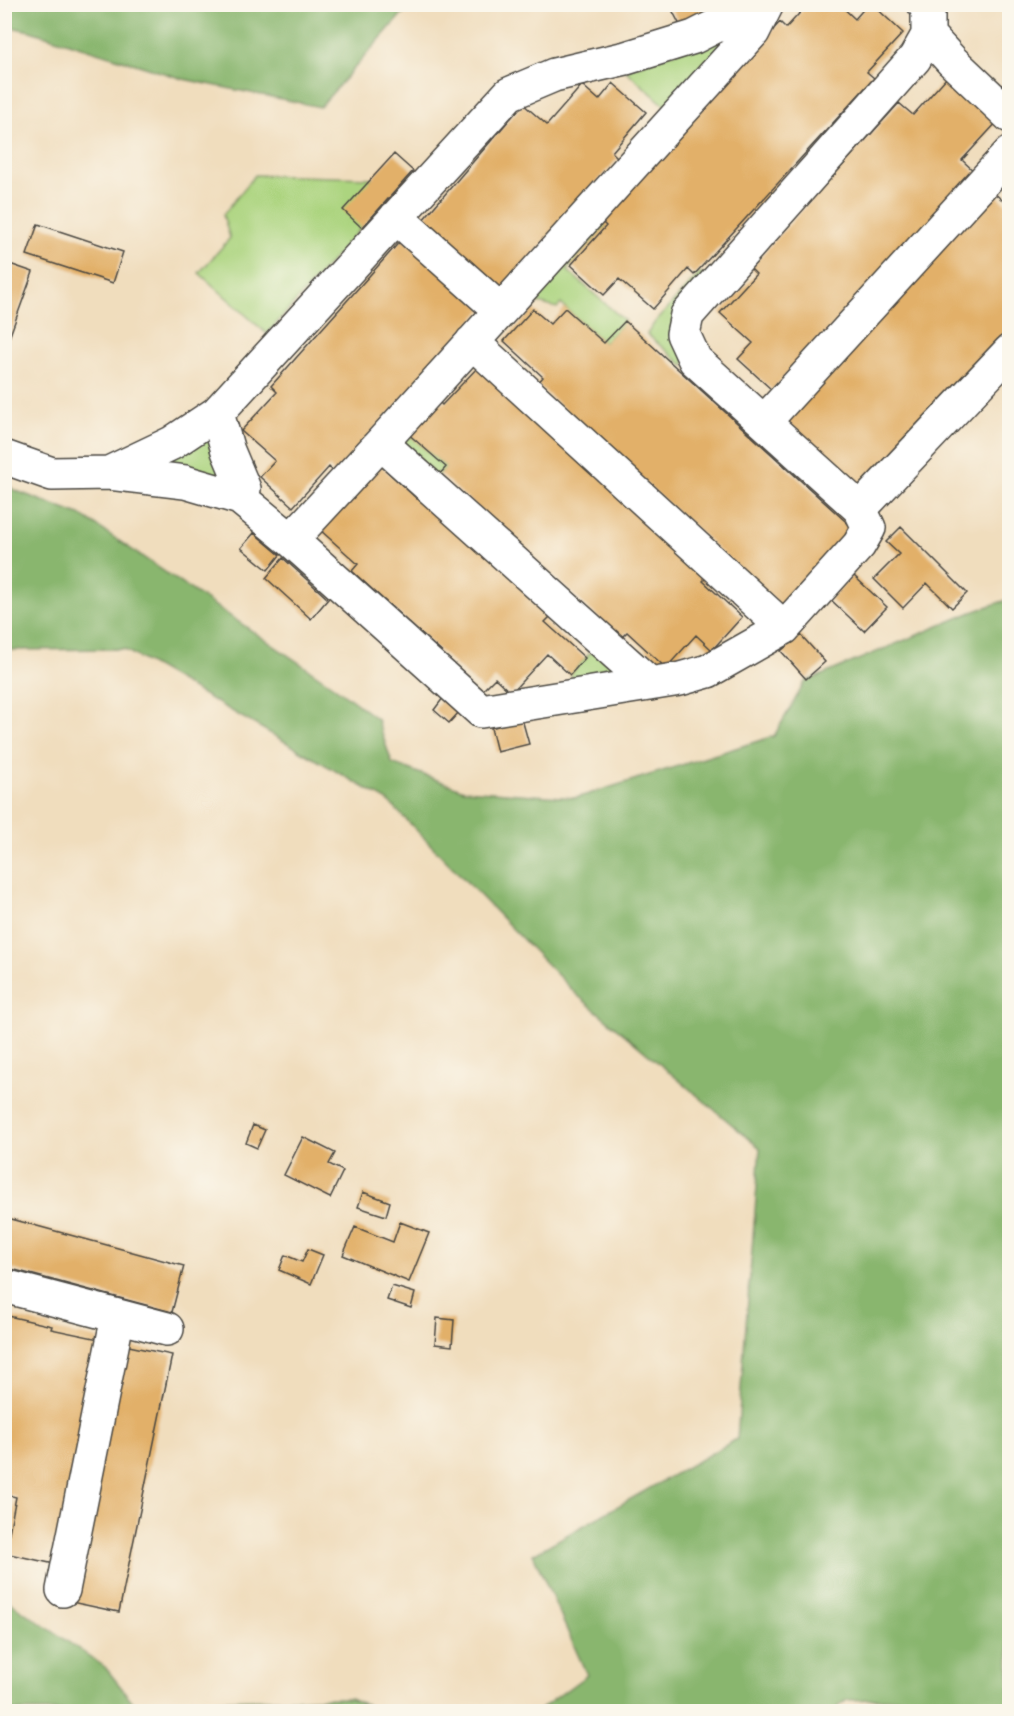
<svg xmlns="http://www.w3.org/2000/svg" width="1014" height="1716" font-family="Pangolin,sans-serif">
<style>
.green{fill:#acd47f;stroke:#6c8055;stroke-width:1.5}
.forest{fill:#89b66e;stroke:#5a704c;stroke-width:1.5}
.building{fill:#e2b069}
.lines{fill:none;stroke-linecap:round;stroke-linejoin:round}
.minor-casing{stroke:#494641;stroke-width:36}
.minor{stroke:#fff;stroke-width:33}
</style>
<rect width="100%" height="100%" fill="#fbf7ec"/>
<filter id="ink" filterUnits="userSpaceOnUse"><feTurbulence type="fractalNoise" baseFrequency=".0167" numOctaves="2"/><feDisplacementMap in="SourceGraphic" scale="12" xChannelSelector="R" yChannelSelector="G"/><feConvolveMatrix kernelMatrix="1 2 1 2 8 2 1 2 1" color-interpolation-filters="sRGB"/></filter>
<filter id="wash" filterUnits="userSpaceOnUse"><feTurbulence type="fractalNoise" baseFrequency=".008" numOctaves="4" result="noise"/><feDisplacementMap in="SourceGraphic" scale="24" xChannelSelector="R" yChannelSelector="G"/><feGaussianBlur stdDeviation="1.35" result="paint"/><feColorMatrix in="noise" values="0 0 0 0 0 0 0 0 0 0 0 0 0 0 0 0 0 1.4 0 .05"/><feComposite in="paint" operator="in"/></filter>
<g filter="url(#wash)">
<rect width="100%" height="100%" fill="#f0ddbd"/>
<path class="green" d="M744 28 670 110 625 70Z
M255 175 372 178 390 195 267 334 199 273 230 238 223 215Z
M600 220 606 226 567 270 625 321 604 343 561 304 557 308 531 301Z
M700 273 705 277 684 366 647 334 655 322Z
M212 432 230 484 157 463Z
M406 432 446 467 435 479 400 448Z
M598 644 624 672 576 680 570 675Z"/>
<path class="forest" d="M5 4H410V5L320 107 183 79 30 31 5 26Z
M5 482 14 490 82 516 332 685 377 719 392 763 464 790 576 798 774 736 805 682 972 612 1009 599V1711H986L914 1698 847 1700 832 1712 538 1711 587 1675 533 1554 737 1439 760 1148 576 994 388 801 124 649 5 650Z
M5 1599 105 1667 140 1711H5Z
M350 1698 381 1711H200L212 1700Z"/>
<g id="blocks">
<path class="building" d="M669 4H719L722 11 683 31Z
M808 4H839L855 19 868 4H872L903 33 867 72 874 78 694 275 688 269 653 309 619 279 604 295 571 265 606 226 600 220 780 22 786 28Z
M948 76 998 121 962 160 978 175 772 390 738 359 753 343 720 313 756 274 750 268 899 103 913 115Z
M613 83 646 112 612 152 618 158 502 291 422 221 523 104 547 125 582 85 599 100Z
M394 154 413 171 362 228 343 210Z
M992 191 1010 207V328L861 490 783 418Z
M38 224 123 252 113 283 27 255Z
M403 238 483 309 335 473 329 467 293 507 260 477 275 461 241 431 277 392 271 386Z
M4 262 33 272 5 349H4Z
M565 308 604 343 625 321 855 530 783 608 537 384 543 377 504 341 533 309 550 324Z
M479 366 709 575 703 581 742 617 712 650 696 635 666 668 627 632 621 638 440 474 446 467 406 432 436 399 442 405Z
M378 463 417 499 423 492 555 612 545 622 585 658 570 675 547 654 511 693 495 678 483 690 352 571 358 564 319 529Z
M901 527 967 593 952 608 927 583 903 608 874 579 899 554 886 542Z
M254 533 280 555 268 570 241 548Z
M283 558 328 599 311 619 266 578Z
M853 575 887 607 864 631 830 599Z
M800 634 825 662 806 679 781 651Z
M443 698 459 712 449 723 434 710Z
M522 719 529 744 497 752 491 728Z
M253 1125 265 1130 257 1148 246 1143Z
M303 1137 335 1153 329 1164 343 1171 330 1198 284 1175Z
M363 1192 390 1202 386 1216 358 1207Z
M4 1217 184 1266 172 1312 4 1267Z
M400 1222 429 1233 409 1282 343 1255 355 1227 393 1242Z
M308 1249 323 1255 311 1284 279 1270 285 1255 302 1262Z
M392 1286 415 1293 411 1308 387 1300Z
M4 1315 52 1326 51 1329 99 1339 59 1565 5 1553 16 1497 4 1494Z
M437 1318 454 1320 452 1346 435 1344Z
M124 1345 172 1355 119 1612 71 1602Z"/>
</g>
</g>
<g filter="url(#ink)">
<use href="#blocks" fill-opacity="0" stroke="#494641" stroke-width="1.5"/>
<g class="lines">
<defs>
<path id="minor" d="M928 35 952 61 1010 116
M396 217 500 310
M472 342 784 628
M217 413 228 451 244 489 240 498
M764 422 1010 153
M381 443 650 684
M4 457 52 474 109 473 185 482 240 498 291 540 481 711 680 679 708 671 784 628 859 545 869 528 860 509 695 360 683 334 687 315 915 58 928 35V9L924 4
M109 473 172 443 217 413 509 94 554 75 626 58 694 37 759 4
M860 509 1010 351
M291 540 381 443 753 32 767 4
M4 1286 167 1329
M63 1590 118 1316"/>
</defs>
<use href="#minor" class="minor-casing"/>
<use href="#minor" class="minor"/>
</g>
</g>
<rect width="1014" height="1716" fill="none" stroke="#fbf7ec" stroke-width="24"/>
</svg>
